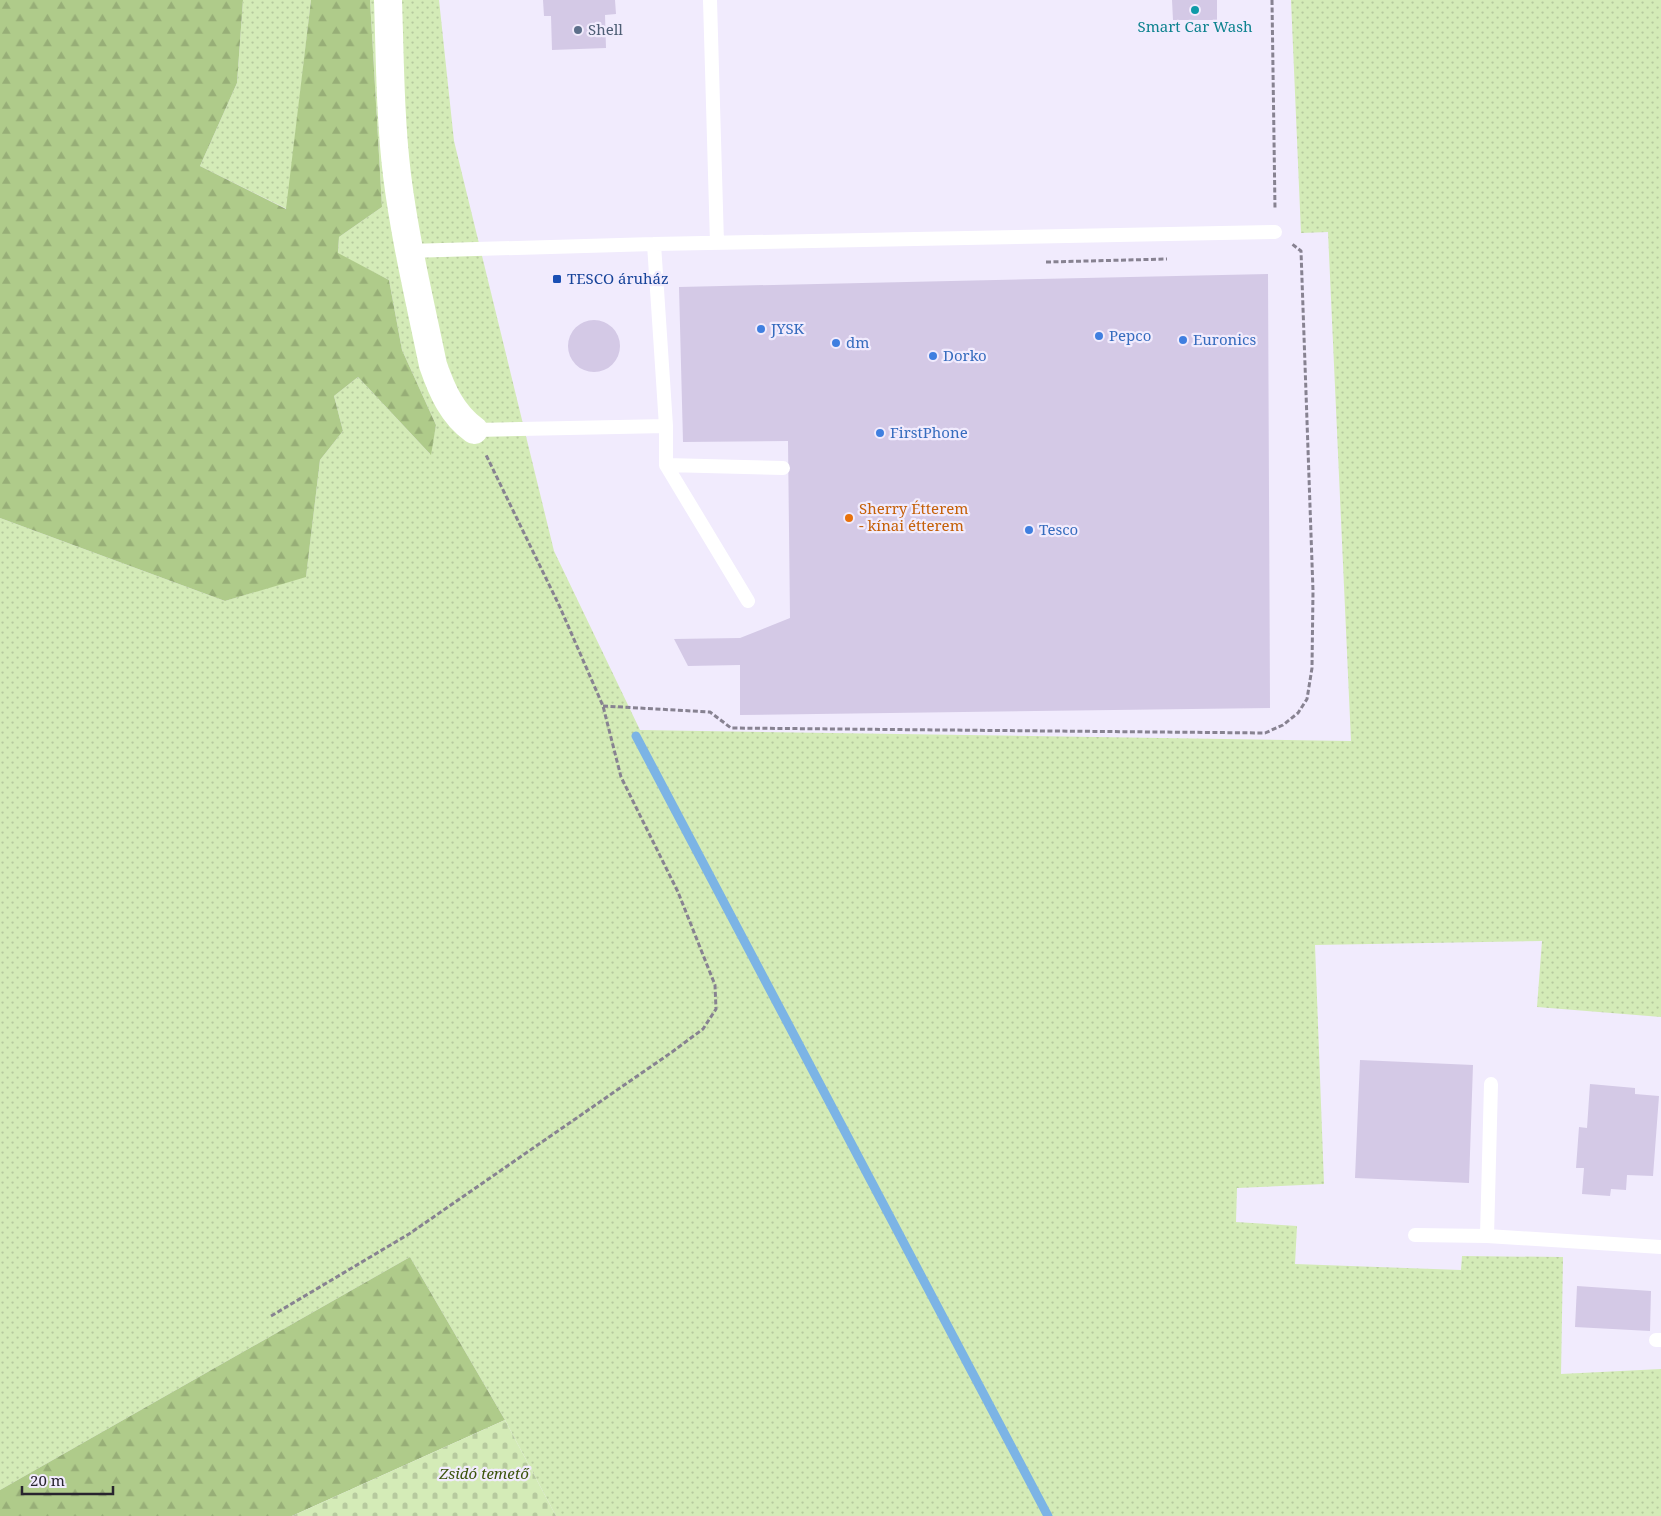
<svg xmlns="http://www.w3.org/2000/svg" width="1661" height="1516" font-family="'Noto Serif',serif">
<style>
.grass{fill:url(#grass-dots)}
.forest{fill:url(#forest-firs)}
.cemetery{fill:url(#cemetery-stones)}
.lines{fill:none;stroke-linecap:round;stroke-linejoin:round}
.stream{stroke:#7cb4e5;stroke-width:9}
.building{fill:#d4c9e6}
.path{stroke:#878291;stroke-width:3;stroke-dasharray:5 2.5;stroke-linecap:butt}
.lane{stroke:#fff;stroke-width:14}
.street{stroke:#fff;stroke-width:28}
.culture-dot{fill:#0f9aa8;stroke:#f1ebfd;stroke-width:2}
.service-dot{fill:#5c6f8a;stroke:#f1ebfd;stroke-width:2}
.transit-dot{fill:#1a4fb4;stroke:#f1ebfd;stroke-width:2}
.shop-dot{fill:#3f7fe0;stroke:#f1ebfd;stroke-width:2}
.food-dot{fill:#e8710a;stroke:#f1ebfd;stroke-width:2}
.labels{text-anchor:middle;stroke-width:4.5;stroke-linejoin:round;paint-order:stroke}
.culture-label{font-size:15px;fill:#0d838f;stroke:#f1ebfd}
.service-label{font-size:15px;fill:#4e5e75;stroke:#f1ebfd;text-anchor:start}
.transit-label{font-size:15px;fill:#164399;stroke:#f1ebfd;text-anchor:start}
.shop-label{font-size:15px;fill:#366cbe;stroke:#f1ebfd;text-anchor:start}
.food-label{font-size:15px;fill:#c56008;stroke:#f1ebfd;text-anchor:start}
.park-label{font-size:15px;font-style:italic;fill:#3b530b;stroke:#f1ebfd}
</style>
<defs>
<pattern id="grass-dots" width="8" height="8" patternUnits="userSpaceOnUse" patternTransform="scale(1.25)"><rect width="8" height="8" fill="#d4ebb7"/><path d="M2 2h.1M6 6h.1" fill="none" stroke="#b6c99e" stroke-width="1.8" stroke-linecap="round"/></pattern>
<pattern id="forest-firs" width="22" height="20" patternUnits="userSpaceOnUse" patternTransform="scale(1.25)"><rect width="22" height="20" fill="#afcb8a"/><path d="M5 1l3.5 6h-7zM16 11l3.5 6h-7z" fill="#97ae77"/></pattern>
<pattern id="cemetery-stones" width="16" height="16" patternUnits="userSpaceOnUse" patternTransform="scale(1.25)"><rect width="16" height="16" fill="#d4ebb7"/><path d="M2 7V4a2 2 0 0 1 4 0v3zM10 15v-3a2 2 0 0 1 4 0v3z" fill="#b6c99e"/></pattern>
</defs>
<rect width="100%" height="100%" fill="#f1ebfd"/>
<path class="grass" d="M243 0H311L287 209 200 166 237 83Z
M370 0H439L454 141 554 551 640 730 1351 741 1328 232 1301 233 1291 0H1661V1017L1537 1007 1542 941 1315 945 1324 1184 1237 1188 1236 1222 1297 1226 1295 1264 1461 1270 1462 1256 1563 1257 1561 1374 1661 1369V1516H556L505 1420 410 1257 0 1490V518L225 601 306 576 320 460 343 431 334 396 358 377 430 454 436 425 402 350 389 280 338 254 339 237 382 207Z"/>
<path class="forest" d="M0 0H243L237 83 200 166 286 209 311 0H370L382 207 339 237 338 253 389 280 402 350 436 425 431 455 358 377 334 396 343 431 320 460 306 577 225 601 0 518Z
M410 1257 505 1420 292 1516H0V1490Z"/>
<path class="cemetery" d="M505 1420 556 1516H292Z"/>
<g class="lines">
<path class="stream" d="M636 736 1048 1516"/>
</g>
<path class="building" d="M543 0H615L616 14 605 15 606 48 552 50 551 16H544Z
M1172 0H1217V20H1173Z
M1268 274 1270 708 740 715V665L688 666 674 639 740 638 790 618 788 441 683 442 679 287Z
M568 346a26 26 0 1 1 52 0a26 26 0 1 1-52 0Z
M1360 1060 1473 1065 1469 1183 1355 1178Z
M1590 1084 1635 1088V1094L1659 1096 1653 1176 1627 1175 1626 1190 1611 1189 1610 1196 1582 1194 1584 1168H1576L1579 1127 1587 1128Z
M1577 1286 1651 1291 1650 1331 1575 1327Z"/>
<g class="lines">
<path class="path" d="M1272 0 1275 209
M1046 262 1167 259
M603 706 710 712 731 728 1265 733 1283 725 1298 713 1307 699 1312 668 1313 591 1301 251 1292 244
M271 1316 409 1234 672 1052 703 1029 716 1009 715 985 678 892 621 777 603 706 559 605 486 455"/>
<path class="lane" d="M710 0 717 243
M654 244 666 426V465L783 468
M409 251 654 244 1275 232
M474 430 666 426
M666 465 748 601
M1415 1235 1487 1236 1661 1247
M1487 1236 1491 1084
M1656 1340H1661"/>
<path class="street" d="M388 0C390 58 390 117 397 175 405 239 420 302 433 365 442 391 452 414 474 430"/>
</g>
<circle class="culture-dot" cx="1195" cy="10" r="5"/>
<circle class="service-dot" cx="578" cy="30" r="5"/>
<rect class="transit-dot" x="552" y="274" width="10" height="10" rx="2.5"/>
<g class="shop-dot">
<circle cx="761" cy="329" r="5"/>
<circle cx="1099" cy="336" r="5"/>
<circle cx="1183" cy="340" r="5"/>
<circle cx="836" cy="343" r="5"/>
<circle cx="933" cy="356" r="5"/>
<circle cx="880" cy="433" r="5"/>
<circle cx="1029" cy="530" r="5"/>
</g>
<circle class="food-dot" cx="849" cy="518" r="5"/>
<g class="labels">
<g class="culture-label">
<text x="1195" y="32">Smart Car Wash</text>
</g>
<g class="service-label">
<text x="588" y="35">Shell</text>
</g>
<g class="transit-label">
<text x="567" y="284">TESCO áruház</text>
</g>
<g class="shop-label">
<text x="771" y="334">JYSK</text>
<text x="1109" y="341">Pepco</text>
<text x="1193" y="345">Euronics</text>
<text x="846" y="348">dm</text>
<text x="943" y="361">Dorko</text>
<text x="890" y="438">FirstPhone</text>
<text x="1039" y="535">Tesco</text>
</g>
<g class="food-label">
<text x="859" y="514">Sherry Étterem<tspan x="859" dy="17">- kínai étterem</tspan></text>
</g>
<g class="park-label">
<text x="484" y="1479">Zsidó temető</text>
</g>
</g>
<path d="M22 1486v8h91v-8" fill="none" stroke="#28242f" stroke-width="2.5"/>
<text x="30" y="1486" font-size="15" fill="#28242f" stroke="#f1ebfd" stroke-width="4" paint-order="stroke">20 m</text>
</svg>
